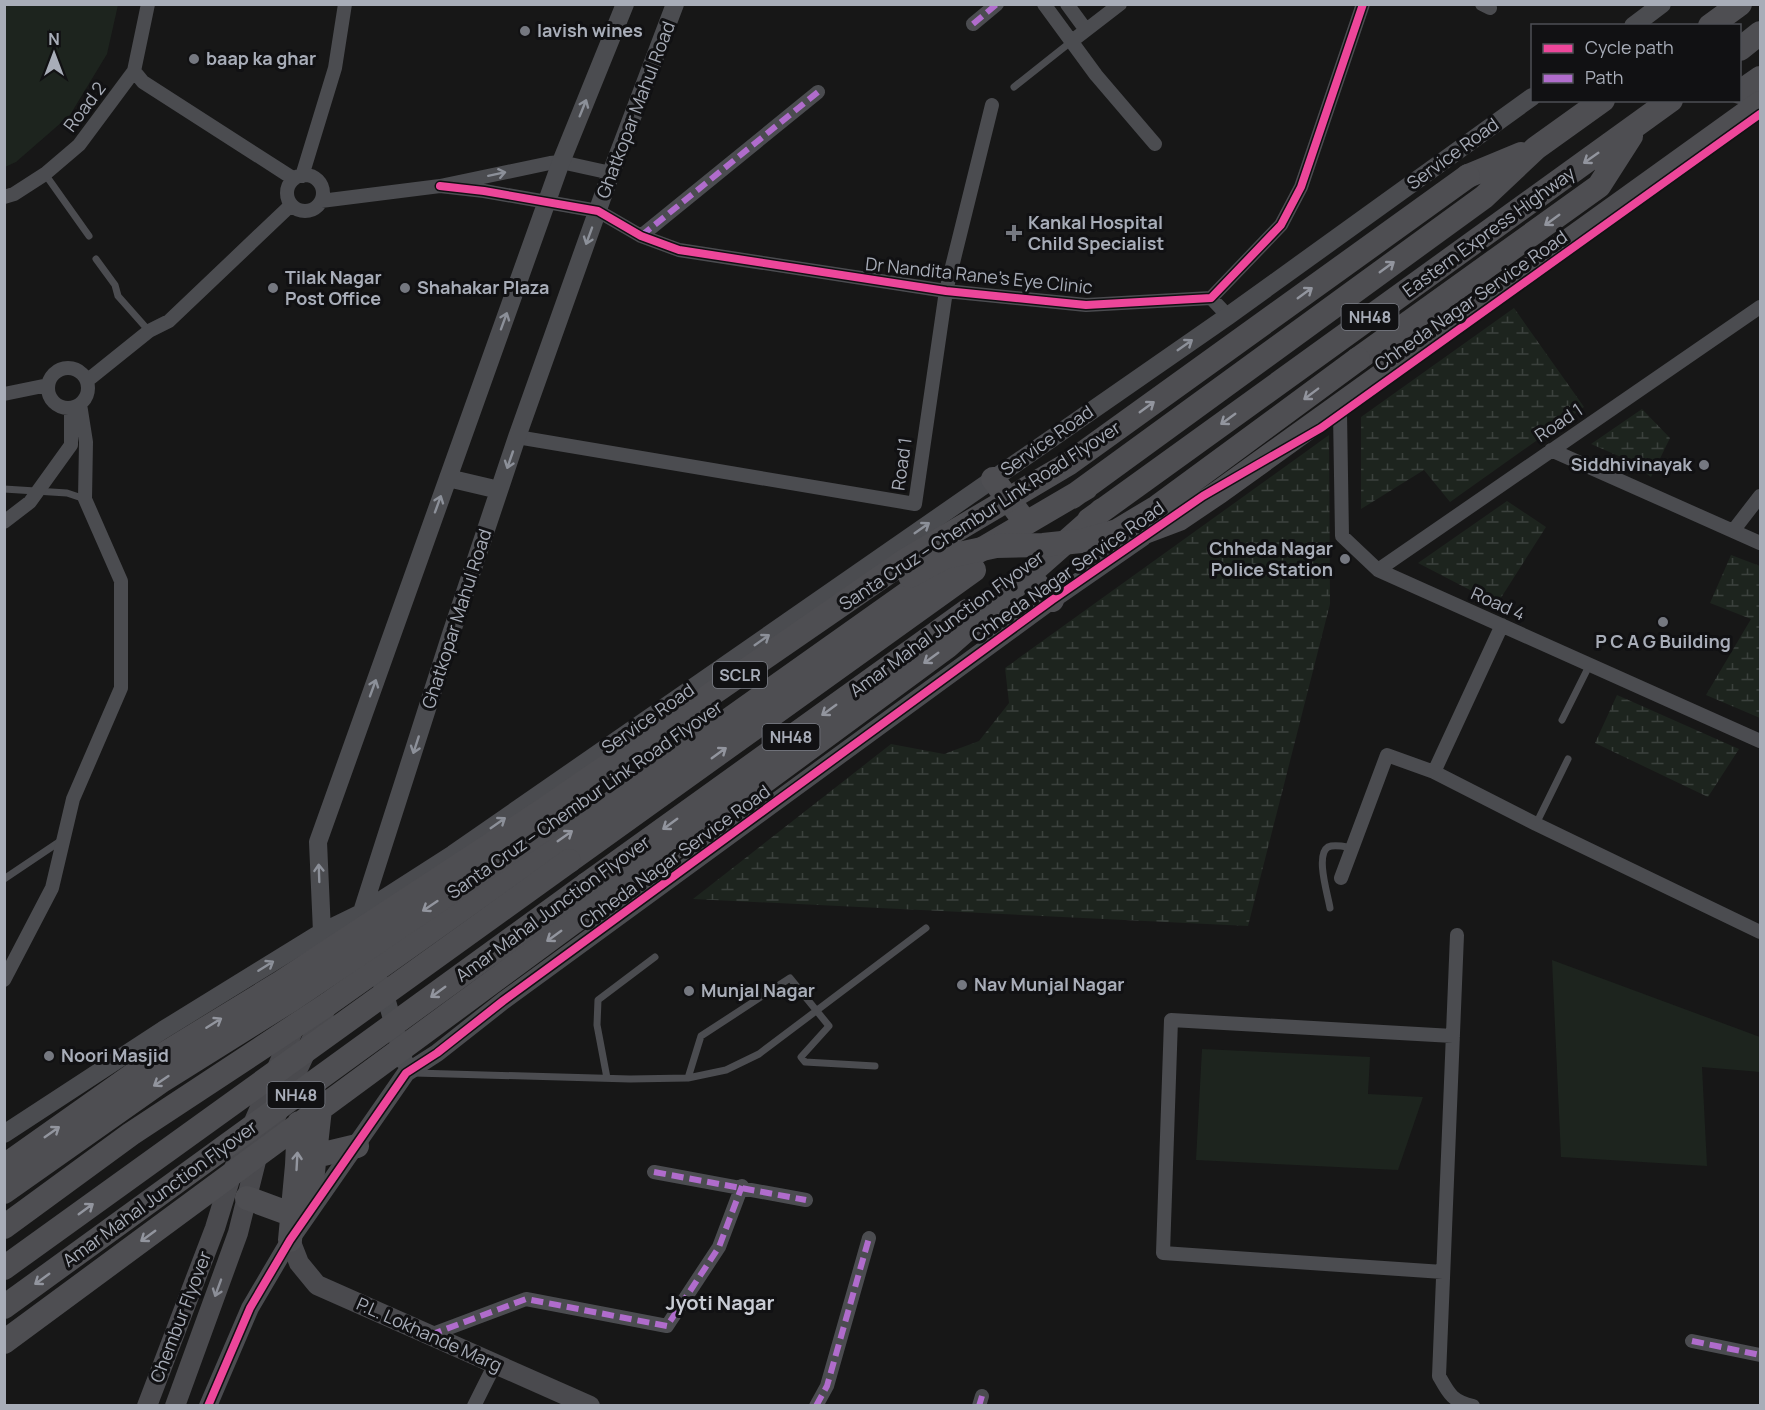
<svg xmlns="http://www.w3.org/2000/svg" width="1765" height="1410" font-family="Manrope,sans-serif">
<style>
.green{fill:#1d241e}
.wetland{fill:url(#wetland-marsh)}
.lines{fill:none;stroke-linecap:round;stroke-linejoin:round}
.service{stroke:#4b4c50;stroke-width:7}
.minor{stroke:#4b4c50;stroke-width:14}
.tertiary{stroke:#4b4c50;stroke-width:18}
.secondary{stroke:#4a4a4e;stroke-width:20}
.trunk{stroke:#4e4e52;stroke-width:24}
.trunk-bridge{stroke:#4e4e52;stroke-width:24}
.quiet{stroke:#b06ccc;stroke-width:6;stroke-dasharray:12 6;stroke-linecap:butt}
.cycleway-casing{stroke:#111113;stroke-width:11}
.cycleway{stroke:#ed469a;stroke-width:8}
.oneway{stroke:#8c9099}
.oneway2{stroke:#92959e}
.oneway3{stroke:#8c8f98}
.poi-dot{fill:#757880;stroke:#111113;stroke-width:2}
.labels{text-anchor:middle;stroke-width:6;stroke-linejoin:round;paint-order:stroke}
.shield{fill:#111113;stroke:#7b7e86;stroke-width:1.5}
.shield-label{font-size:16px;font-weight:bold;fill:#a8adb8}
.poi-label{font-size:18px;font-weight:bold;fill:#a8adb8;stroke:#111113;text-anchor:start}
.street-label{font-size:18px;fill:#a8adb8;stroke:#111113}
.neighbourhood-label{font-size:20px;font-weight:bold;fill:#c9ccd4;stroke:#111113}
</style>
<defs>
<pattern id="wetland-marsh" width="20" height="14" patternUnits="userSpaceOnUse" patternTransform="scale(1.5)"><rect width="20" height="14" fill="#1d241e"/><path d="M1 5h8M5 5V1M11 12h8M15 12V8" fill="none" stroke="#3b413d"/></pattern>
</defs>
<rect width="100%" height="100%" fill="#171717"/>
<path class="green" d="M5 4 118 5 107 54 70 115 16 162 5 167Z
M1552 960 1760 1037V1072L1702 1067 1707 1166 1561 1157Z
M1202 1049 1370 1057 1368 1094 1423 1097 1398 1170 1196 1160Z"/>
<path class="wetland" d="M1514 308 1584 407 1450 502 1424 470 1361 509V417Z
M1642 409 1670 438 1651 477 1628 460 1591 444Z
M1329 435 1330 604 1248 926 693 899 891 744 944 754 979 741 1009 703 1005 668Z
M1507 501 1546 527 1497 604 1418 563Z
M1731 555 1760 566V718L1706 695 1751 619 1710 603Z
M1617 695 1739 749 1708 797 1595 743Z"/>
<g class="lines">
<path class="service" d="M1014 87 1072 41
M45 174 89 236
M96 259 115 285 118 296 149 331
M4 489 67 493 85 499
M1562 720 1590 664
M1536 824 1568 759
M4 879 62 840
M1330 908C1328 895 1315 855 1328 847 1335 844 1346 847 1353 848
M415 1073 630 1079 688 1078 726 1070 759 1054 926 928
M607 1078 597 1025 598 1000 655 957
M688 1078 701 1036 790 978 829 1026 801 1057 805 1062 875 1066"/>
<path class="minor" d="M1044 4 1096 75 1155 144
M1067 4 1086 30
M1482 4 1490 8
M973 24 997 4
M1072 41 1120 4
M134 71 143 82 294 179
M287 193a18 18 0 1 1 36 0a18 18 0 1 1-36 0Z
M302 176 335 68 345 4
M440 186 484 191 598 211 641 236 679 250 946 291 1086 305 1211 298 1281 225 1301 187 1363 4
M4 197 14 194 45 174 79 145 134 71 148 4
M321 201 440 186 550 163 561 162 611 173
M641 236 818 92
M1211 298 1228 316
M48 388a20 20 0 1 1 40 0a20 20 0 1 1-40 0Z
M88 380 149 331 169 321 291 205
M4 394 48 385
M1340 413 1342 536 1378 570 1760 741
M517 437 915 504 946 291 992 105
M1551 450 1760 543
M4 522 30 502 71 445V408
M1733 531 1760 496
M1378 570 1760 307
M1434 772 1502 625
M1341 878 1387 755 1434 772 1536 824 1760 932
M1457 935 1439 1376C1449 1394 1452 1401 1473 1406
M4 980 52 888 73 799 121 688V581L85 499 86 442 80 404
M654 1172 806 1200
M1443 1272 1163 1253 1171 1020 1453 1036
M430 1335 526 1299 667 1326 719 1247 742 1186
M1692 1341 1760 1355
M474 1406 495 1364
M816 1406 827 1386 869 1238
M979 1406 982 1396"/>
<path class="tertiary" d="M1633 26 1662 4
M448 478 499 490
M360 918 451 634 517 437 611 173 675 4
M319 940 322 932 318 842 561 162 625 4
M382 984 404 1061
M4 1134 163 1030 322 932 361 913 453 854 1228 316 1532 97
M208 1406 250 1308 290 1240 406 1073 437 1053 503 1001 1052 600 1143 537"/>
<path class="secondary" d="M290 1240 299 1263 317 1285 590 1406
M147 1406 215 1228 232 1173 295 1026
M175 1406 238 1233 257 1157 328 1004"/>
<path class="trunk" d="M1710 26 1740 4
M1740 49 1760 33
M1740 92 1760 78
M1468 176 1521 154
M1358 359 1599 186 1631 136
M993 479 1020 515
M1072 497 1484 197 1536 148 1603 100
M1089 520 1671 100
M1028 575 1052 600
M569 861 974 570
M587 884 967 611
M315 1156 357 1146
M247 1198 293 1215
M310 1199 320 1109
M4 1227 131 1134 328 1004 909 592 1086 488
M290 1240 297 1165 299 1123
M4 1342 948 646 1102 510"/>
<path class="trunk-bridge" d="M1126 539 1179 519 1219 492 1760 103
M910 576 945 557 996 546 1043 545 1081 541 1117 531 1157 507 1358 359
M4 1166 151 1062 280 983 545 809 906 560 1068 464 1468 176
M4 1192 163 1080 291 1000 546 828
M4 1268 569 861
M4 1307 587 884"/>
<path class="quiet" d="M973 24 997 4
M641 236 818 92
M654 1172 806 1200
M430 1335 526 1299 667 1326 719 1247 742 1186
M1692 1341 1760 1355
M816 1406 827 1386 869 1238
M979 1406 982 1396"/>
<defs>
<path id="cycleway" d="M440 186 484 191 598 211 641 236 679 250 946 291 1086 305 1211 298 1281 225 1301 187 1363 4
M208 1406 250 1308 290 1240 406 1073 437 1053 503 1001 1052 600 1203 496 1321 428 1760 114"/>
</defs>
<use href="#cycleway" class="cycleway-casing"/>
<use href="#cycleway" class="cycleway"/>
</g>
<defs><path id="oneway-shaft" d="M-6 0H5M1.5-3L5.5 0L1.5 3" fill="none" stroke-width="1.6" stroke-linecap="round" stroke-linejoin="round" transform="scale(1.5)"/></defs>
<g class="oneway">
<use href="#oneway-shaft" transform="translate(583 108) rotate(-68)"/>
<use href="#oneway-shaft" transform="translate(497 174) rotate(-12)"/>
<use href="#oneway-shaft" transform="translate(589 236) rotate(110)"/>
<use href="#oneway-shaft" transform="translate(504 321) rotate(-70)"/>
<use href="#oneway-shaft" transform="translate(1185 345) rotate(-35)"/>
<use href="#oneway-shaft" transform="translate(510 460) rotate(109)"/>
<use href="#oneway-shaft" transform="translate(438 504) rotate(-70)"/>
<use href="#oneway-shaft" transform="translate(922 528) rotate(-35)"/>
<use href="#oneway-shaft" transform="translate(762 640) rotate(-35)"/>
<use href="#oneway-shaft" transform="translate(373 688) rotate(-70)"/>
<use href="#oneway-shaft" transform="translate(416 745) rotate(108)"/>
<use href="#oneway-shaft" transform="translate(498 823) rotate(-35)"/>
<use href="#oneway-shaft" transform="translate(319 873) rotate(-92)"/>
<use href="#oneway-shaft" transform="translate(266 966) rotate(-32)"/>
</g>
<g class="oneway2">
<use href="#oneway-shaft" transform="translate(1591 158) rotate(145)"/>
<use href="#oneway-shaft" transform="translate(1552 220) rotate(144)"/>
<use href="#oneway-shaft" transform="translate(1387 267) rotate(-36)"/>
<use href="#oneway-shaft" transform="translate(1305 293) rotate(-36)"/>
<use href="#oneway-shaft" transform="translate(1311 394) rotate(143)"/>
<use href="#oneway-shaft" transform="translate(1147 407) rotate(-36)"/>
<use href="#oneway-shaft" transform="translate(1228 419) rotate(144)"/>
<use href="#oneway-shaft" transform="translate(931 658) rotate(144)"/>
<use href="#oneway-shaft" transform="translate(829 710) rotate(144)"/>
<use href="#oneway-shaft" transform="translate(719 753) rotate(-36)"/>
<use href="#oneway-shaft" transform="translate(670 824) rotate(144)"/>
<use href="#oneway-shaft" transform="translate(565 836) rotate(-35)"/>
<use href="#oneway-shaft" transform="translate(430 906) rotate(146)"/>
<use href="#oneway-shaft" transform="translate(554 936) rotate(144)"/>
<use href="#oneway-shaft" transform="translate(438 992) rotate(144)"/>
<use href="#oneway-shaft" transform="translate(214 1023) rotate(-32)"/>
<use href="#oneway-shaft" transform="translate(161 1081) rotate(146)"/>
<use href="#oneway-shaft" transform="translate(52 1132) rotate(-35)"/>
<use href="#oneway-shaft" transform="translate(297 1161) rotate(-87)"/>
<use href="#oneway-shaft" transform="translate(86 1209) rotate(-36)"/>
<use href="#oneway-shaft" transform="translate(148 1236) rotate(144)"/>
<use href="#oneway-shaft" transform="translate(42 1279) rotate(144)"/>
</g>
<use class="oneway3" href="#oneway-shaft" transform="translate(218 1288) rotate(110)"/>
<g class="poi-dot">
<circle cx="525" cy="31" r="6"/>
<circle cx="194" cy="59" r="6"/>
<path d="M1011 224h6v6h6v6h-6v6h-6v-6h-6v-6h6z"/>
<circle cx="273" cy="288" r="6"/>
<circle cx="405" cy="288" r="6"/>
<circle cx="1704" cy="465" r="6"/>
<circle cx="1345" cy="559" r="6"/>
<circle cx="1663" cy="622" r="6"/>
<circle cx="962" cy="985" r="6"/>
<circle cx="689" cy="991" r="6"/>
<circle cx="49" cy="1056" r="6"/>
</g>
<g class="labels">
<g class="shield">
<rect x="1341.5" y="304" width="57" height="26" rx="4.5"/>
<rect x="713" y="662" width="54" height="26" rx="4.5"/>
<rect x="762.5" y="724" width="57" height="26" rx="4.5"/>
<rect x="267.5" y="1082" width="57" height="26" rx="4.5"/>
</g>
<g class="shield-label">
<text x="1370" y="323">NH48</text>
<text x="740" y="681">SCLR</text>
<text x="791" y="743">NH48</text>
<text x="296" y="1101">NH48</text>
</g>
<g class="poi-label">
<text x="537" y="37">lavish wines</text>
<text x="206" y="65">baap ka ghar</text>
<text x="1028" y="229">Kankal Hospital<tspan x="1028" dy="21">Child Specialist</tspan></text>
<text x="285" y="284">Tilak Nagar<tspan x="285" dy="21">Post Office</tspan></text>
<text x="417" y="294">Shahakar Plaza</text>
<text x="1692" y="471" text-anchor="end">Siddhivinayak</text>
<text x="1333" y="555" text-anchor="end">Chheda Nagar<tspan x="1333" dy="21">Police Station</tspan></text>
<text x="1663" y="648" text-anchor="middle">P C A G Building</text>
<text x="974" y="991">Nav Munjal Nagar</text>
<text x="701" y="997">Munjal Nagar</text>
<text x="61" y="1062">Noori Masjid</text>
</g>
<g class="street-label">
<text transform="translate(85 107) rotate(-53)" y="6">Road 2</text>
<text transform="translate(636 110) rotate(-69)" y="6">Ghatkopar Mahul Road</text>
<text transform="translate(1453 154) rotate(-36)" y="6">Service Road</text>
<text transform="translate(1489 232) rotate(-36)" y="6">Eastern Express Highway</text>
<text transform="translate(979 276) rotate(6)" y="6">Dr Nandita Rane's Eye Clinic</text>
<text transform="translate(1471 301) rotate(-35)" y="6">Chheda Nagar Service Road</text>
<text transform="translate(1559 423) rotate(-34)" y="6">Road 1</text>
<text transform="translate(1047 441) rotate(-35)" y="6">Service Road</text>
<text transform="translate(902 464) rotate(-82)" y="6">Road 1</text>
<text transform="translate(980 516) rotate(-33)" y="6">Santa Cruz – Chembur Link Road Flyover</text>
<text transform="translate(1068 572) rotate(-35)" y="6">Chheda Nagar Service Road</text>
<text transform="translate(1498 604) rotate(24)" y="6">Road 4</text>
<text transform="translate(457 619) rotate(-72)" y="6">Ghatkopar Mahul Road</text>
<text transform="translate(947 624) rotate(-36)" y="6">Amar Mahal Junction Flyover</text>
<text transform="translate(648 719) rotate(-35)" y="6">Service Road</text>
<text transform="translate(585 800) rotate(-35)" y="6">Santa Cruz – Chembur Link Road Flyover</text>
<text transform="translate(675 857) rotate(-36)" y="6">Chheda Nagar Service Road</text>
<text transform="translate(553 909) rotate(-36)" y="6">Amar Mahal Junction Flyover</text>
<text transform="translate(160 1194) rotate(-36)" y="6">Amar Mahal Junction Flyover</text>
<text transform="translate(181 1317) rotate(-69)" y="6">Chembur Flyover</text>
<text transform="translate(429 1335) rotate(24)" y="6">P.L. Lokhande Marg</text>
</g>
<g class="neighbourhood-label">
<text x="720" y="1310">Jyoti Nagar</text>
</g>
</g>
<rect width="1765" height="1410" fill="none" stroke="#a8adb8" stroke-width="12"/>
<rect x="1531" y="24" width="210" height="78" fill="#111113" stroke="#4d4f55" stroke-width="1.5"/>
<rect x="1543" y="44" width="30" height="9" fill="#ed469a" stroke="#4d4f55" stroke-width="1.5"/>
<text x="1585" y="54" font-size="18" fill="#a8adb8">Cycle path</text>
<rect x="1543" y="74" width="30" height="9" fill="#b06ccc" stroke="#4d4f55" stroke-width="1.5"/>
<text x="1585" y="84" font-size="18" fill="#a8adb8">Path</text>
<g transform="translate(54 54)" stroke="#111113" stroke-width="4.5" paint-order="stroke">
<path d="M0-4.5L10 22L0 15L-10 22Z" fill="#a8adb8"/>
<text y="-9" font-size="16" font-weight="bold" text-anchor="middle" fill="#a8adb8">N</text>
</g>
</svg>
